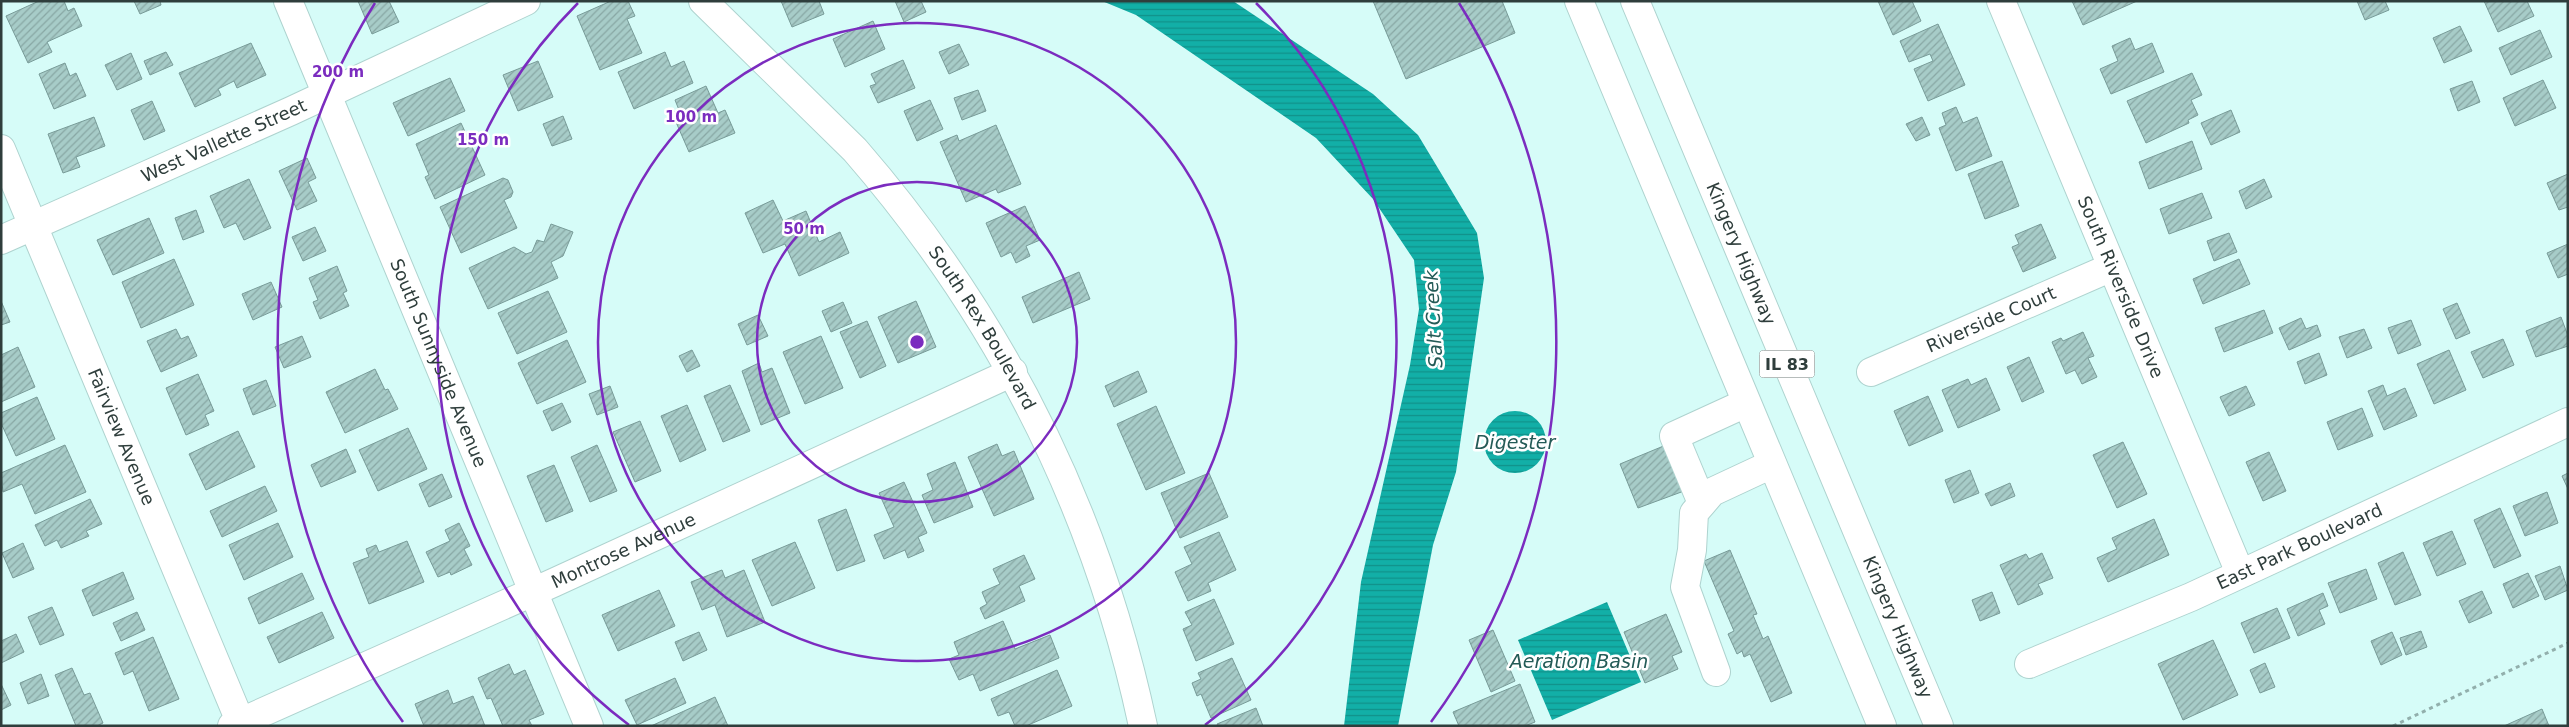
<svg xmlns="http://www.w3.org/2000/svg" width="2569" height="727" font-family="'DejaVu Sans',sans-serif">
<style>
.water{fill:url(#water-rules)}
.building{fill:url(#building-hatch);stroke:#789b98}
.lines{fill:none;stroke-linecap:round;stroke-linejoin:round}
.minor-casing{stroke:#aed3cf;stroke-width:30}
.highway-casing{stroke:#aed3cf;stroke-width:30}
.path{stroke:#92afac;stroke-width:3;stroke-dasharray:4 4;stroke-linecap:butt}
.minor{stroke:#fff;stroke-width:28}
.highway{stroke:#fff;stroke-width:28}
.ring{fill:none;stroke:#7b2cbf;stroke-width:2.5}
.labels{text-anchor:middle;stroke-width:5;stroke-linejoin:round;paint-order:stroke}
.shield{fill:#fff;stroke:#6d7876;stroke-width:1}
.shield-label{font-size:16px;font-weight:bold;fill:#2f3e3c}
.street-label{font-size:18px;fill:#2f3e3c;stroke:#fff}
.water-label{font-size:19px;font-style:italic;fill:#245b57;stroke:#fff}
.centre{fill:#7b2cbf;stroke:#fff;stroke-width:2.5}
.ring-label{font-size:15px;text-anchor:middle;font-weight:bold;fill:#7b2cbf;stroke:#fff;stroke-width:5;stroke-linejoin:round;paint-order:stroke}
</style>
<defs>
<pattern id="water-rules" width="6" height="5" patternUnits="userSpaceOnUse" patternTransform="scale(1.25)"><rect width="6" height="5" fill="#12afa7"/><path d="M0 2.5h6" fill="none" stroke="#119089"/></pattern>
<pattern id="building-hatch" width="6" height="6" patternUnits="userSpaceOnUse" patternTransform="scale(1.25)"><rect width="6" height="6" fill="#a7ccc8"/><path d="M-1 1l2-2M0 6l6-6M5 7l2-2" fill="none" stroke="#88a7a4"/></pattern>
</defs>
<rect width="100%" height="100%" fill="#d6fcf8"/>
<path class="water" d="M1102 1H1233L1373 94 1418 135 1477 233 1484 278 1456 472 1433 545 1398 726H1344L1361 582 1410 365 1419 309 1414 260 1373 199 1316 138 1136 15Z
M1484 442a31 31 0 1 1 62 0a31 31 0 1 1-62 0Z
M1607 602 1641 682 1552 720 1518 640Z"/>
<path class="building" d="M39 1H64L68 11 74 8 82 26 47 42 52 52 28 63 6 16Z
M134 1H160L161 5 140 14Z
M358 1H389L399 22 372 34Z
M611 1H628L635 16 627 19 642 53 600 70 577 16Z
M781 1H819L824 14 792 27Z
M895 1H921L926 12 904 22Z
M1373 1H1502L1515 33 1406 79Z
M1878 1H1912L1921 21 1893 35Z
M2072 1H2137L2083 25Z
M2357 1H2385L2389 10 2365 20Z
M2484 1H2527L2534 16 2498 32Z
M873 21 885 49 845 67 833 39Z
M1938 24 1965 85 1928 101 1914 69 1933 61 1930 54 1909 62 1900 41Z
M2460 26 2472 51 2444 63 2433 38Z
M2540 30 2552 57 2511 75 2499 48Z
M2130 38 2135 50 2152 43 2164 72 2111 94 2100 69 2118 61 2112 46Z
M251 43 266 75 237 88 234 81 218 89 221 95 195 107 179 73Z
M959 44 969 65 949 74 939 52Z
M166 52 173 65 150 75 144 61Z
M665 52 671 67 684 61 693 83 634 109 618 72Z
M131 53 142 79 117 90 105 65Z
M903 60 915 88 878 103 870 86 876 84 871 74Z
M538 61 553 97 518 111 503 75Z
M65 63 70 76 76 73 86 96 54 109 39 74Z
M2192 73 2202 95 2191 100 2198 115 2188 120 2189 123 2146 143 2127 101Z
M450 78 465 111 408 136 393 103Z
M2543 80 2556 108 2515 126 2503 98Z
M2472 81 2480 102 2458 111 2450 89Z
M706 86 718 113 725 110 735 133 689 152 672 113 679 110 675 100Z
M978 90 986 111 962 120 954 98Z
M930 100 943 129 917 141 904 111Z
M152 101 165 131 144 140 131 110Z
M1956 107 1963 123 1977 117 1992 156 1956 171 1939 128 1946 125 1942 113Z
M2231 110 2240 132 2211 145 2201 123Z
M563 116 572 139 552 146 543 124Z
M94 117 105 146 76 157 80 167 63 173 48 134Z
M1922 117 1930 135 1916 141 1906 124Z
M461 123 485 175 435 199 425 177 429 175 416 144Z
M996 125 1021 184 998 193 996 189 966 202 940 142 957 135 959 141Z
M2192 141 2202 169 2149 189 2139 162Z
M307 158 316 178 308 182 317 201 297 210 279 171Z
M2002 161 2019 206 1985 219 1968 174Z
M2568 174V207L2559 210 2547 183Z
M503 178 508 180 513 192 511 197 504 200 517 228 461 253 440 207Z
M249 179 271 228 244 240 236 223 224 228 210 196Z
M2264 179 2272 197 2246 209 2239 191Z
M2202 193 2212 218 2169 234 2160 209Z
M773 200 783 221 806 211 819 242 840 232 849 253 799 276 785 244 763 253 745 213Z
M1025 206 1040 240 1026 246 1030 256 1016 263 1011 252 1001 257 986 223Z
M196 210 204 232 183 240 175 218Z
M149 218 164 253 113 275 97 240Z
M551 224 573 232 563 256 551 262 558 278 488 309 469 268 514 247 526 254 532 252 537 240 544 242Z
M2041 224 2056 258 2023 272 2012 247 2019 244 2015 235Z
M315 227 326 251 303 261 292 237Z
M2229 233 2237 252 2214 261 2207 241Z
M2568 244V274L2558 278 2547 253Z
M174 259 194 305 141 328 122 282Z
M2239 259 2250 284 2203 304 2193 279Z
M337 266 347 291 343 293 349 306 320 319 313 302 318 300 309 278Z
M1079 272 1090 299 1033 323 1022 297Z
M271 282 282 307 253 320 242 294Z
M548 291 567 332 517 354 498 313Z
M1 301 10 322 1 325Z
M916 301 936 347 898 363 878 317Z
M843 302 852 323 831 332 822 311Z
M2457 303 2470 333 2456 339 2443 309Z
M2264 310 2273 333 2224 352 2215 328Z
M758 315 768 336 747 345 738 324Z
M2561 317 2568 336V346L2536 357 2526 331Z
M2301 318 2306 329 2317 325 2321 336 2289 350 2279 328Z
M2411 320 2421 345 2398 354 2388 328Z
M867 321 886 366 860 378 840 332Z
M176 329 181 339 188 336 197 356 161 372 147 341Z
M2364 329 2372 348 2347 358 2339 337Z
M2083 332 2094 356 2088 358 2097 377 2082 384 2075 370 2066 374 2052 342 2061 338 2063 341Z
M302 336 311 357 284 368 275 347Z
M821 336 843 388 805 404 783 352Z
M2503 339 2514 365 2483 378 2471 352Z
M567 340 586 382 537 404 518 363Z
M18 347 35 387 1 402V355Z
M692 350 700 366 687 372 679 356Z
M2449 350 2466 390 2434 404 2417 364Z
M2319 353 2327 375 2305 384 2297 362Z
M2029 357 2044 392 2022 402 2007 367Z
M759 363 762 372 772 368 790 413 761 425 742 371Z
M375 369 385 390 388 389 398 409 345 433 326 392Z
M1138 371 1147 392 1114 407 1105 386Z
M198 374 214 411 205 415 209 425 186 435 166 388Z
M1986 378 2000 410 1958 428 1942 390 1968 379 1971 385Z
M266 380 276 406 253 415 243 389Z
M730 385 750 431 723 442 704 396Z
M2383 385 2387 396 2405 388 2417 416 2384 430 2368 391Z
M610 386 618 407 597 415 589 394Z
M2246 386 2255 405 2229 416 2220 397Z
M1928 396 1943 431 1909 446 1894 411Z
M37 397 55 439 16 456 1 423V413Z
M562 403 571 422 552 431 543 411Z
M687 405 706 450 680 462 661 416Z
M1156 406 1185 473 1146 490 1117 424Z
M2362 408 2373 436 2338 450 2327 422Z
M640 421 661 471 635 482 613 432Z
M408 428 427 469 378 491 359 450Z
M238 431 255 467 206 490 189 454Z
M2123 442 2147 494 2117 508 2093 455Z
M997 444 1002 456 1014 451 1034 499 994 516 968 457Z
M65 445 86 492 35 514 22 484 3 492 1 473Z
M597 445 617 491 590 502 571 457Z
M1666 445 1684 491 1638 508 1620 464Z
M346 449 356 472 321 487 311 465Z
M2269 452 2286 491 2263 501 2246 462Z
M955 462 973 507 934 523 922 495 933 490 927 474Z
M554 465 573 511 546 522 527 476Z
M1970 470 1979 493 1954 503 1945 480Z
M1209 473 1228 517 1180 538 1161 493Z
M2568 473V489L2562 476Z
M442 474 452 497 429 507 419 484Z
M904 482 927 533 918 537 924 551 908 558 905 550 884 559 874 535 894 527 879 493Z
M2010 483 2015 496 1991 506 1985 494Z
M265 486 277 511 222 537 210 511Z
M2547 492 2558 523 2525 536 2513 506Z
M90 499 102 524 86 531 89 536 61 548 57 540 45 546 35 525Z
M2500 508 2521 556 2494 568 2474 520Z
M846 509 865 561 837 571 818 520Z
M2154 519 2169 555 2108 582 2097 558 2117 549 2112 538Z
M278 523 293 557 244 580 229 545Z
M459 523 470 546 464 549 472 565 451 575 450 572 438 577 426 552 450 541 445 530Z
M2452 531 2466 564 2437 576 2423 543Z
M1219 532 1236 570 1208 583 1211 591 1188 601 1175 572 1192 564 1184 547Z
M407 541 424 582 369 604 353 563 369 557 366 549 376 545 379 552Z
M795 542 815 588 772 606 752 560Z
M23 543 34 569 13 578 2 553Z
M1730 550 1757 614 1753 615 1763 639 1768 636 1792 693 1771 702 1750 654 1744 657 1742 651 1737 654 1728 634 1734 631 1704 561Z
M2403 552 2421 595 2395 605 2378 563Z
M2042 553 2053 578 2038 584 2043 594 2018 605 2000 565 2026 554 2029 559Z
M1024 555 1035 579 1019 586 1025 601 985 619 980 608 987 604 982 592 1000 584 993 569Z
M2560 566 2568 590 2545 600 2535 576Z
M2366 569 2377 599 2340 613 2328 583Z
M722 570 725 578 744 570 765 622 727 637 715 605 702 610 691 582Z
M123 572 134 599 93 616 82 590Z
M302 573 314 599 259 624 248 598Z
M2528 573 2539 596 2513 608 2503 584Z
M659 590 675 626 618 651 602 615Z
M2482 591 2492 613 2469 623 2459 601Z
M1992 592 2000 613 1980 621 1972 600Z
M2323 593 2328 606 2319 610 2325 624 2298 636 2287 609Z
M1214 599 1234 644 1196 661 1183 629 1192 625 1185 612Z
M52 607 64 635 40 645 28 617Z
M2277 608 2290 638 2254 653 2241 623Z
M137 612 145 630 121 641 113 623Z
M322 612 334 638 279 663 267 637Z
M1666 614 1682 652 1672 656 1678 669 1645 683 1624 632Z
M1003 621 1015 649 1050 635 1059 658 980 691 973 674 959 680 949 659 959 655 954 642Z
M1493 630 1515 681 1491 692 1469 640Z
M2421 631 2427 647 2406 655 2400 638Z
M699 632 707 650 683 661 675 642Z
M2392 632 2402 655 2381 665 2371 641Z
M16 634 24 652 1 663V641Z
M153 637 179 699 149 711 133 671 124 675 115 653Z
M2213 640 2238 695 2183 720 2158 664Z
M1232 658 1251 700 1211 718 1201 694 1197 696 1192 683 1201 679 1198 673Z
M2265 663 2275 687 2260 693 2250 670Z
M509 664 514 675 525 670 544 714 529 720 532 726H503L491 698 487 699 478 678Z
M72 668 84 695 90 693 103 723 97 726H76L55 675Z
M1057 670 1072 706 1026 726H1015L1009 712 998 716 991 699Z
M41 674 49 696 28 704 20 683Z
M675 678 686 703 637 725 625 700Z
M1 684 11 705 1 710Z
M1520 684 1535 722 1525 726H1459L1453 712Z
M448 690 453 704 473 696 485 726H424L415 704Z
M715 697 728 726H651Z
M1256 708 1263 726H1218L1217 724Z
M2542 709 2549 726H2504Z"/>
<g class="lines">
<defs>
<g id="minor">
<path id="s1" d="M288 1 589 726"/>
<path id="s2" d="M703 1 855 150C1000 317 1097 510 1143 726"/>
<path id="s3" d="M2001 1 2240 573"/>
<path id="s4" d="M1 149 242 726"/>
<path id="s5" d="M1 240 291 111 526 1"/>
<path id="s6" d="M1871 372 2112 267"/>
<path d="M1702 503 1674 436 1746 403"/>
<path id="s7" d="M2029 664 2191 597 2568 422"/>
<path d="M1716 672 1685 587 1692 550 1694 513 1712 492 1772 464"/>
<path id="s8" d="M232 726 553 583 1013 372"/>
</g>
<g id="highway">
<path d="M1579 1 1882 726"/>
<path id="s9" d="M1635 1 1939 726"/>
</g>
</defs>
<use href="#minor" class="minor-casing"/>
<use href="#highway" class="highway-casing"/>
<path class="path" d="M2393 726 2568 643"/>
<use href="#minor" class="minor"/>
<use href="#highway" class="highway"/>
</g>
<g class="ring">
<circle cx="917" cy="342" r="160"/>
<circle cx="917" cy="342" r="319"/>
<path d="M629 725A479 479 0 0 1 578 3M1256 3A479 479 0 0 1 1205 725"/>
<path d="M403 722A639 639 0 0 1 375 3M1459 3A639 639 0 0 1 1431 722"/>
</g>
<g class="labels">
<rect class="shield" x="1759.5" y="350.5" width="55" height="27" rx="4"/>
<g class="shield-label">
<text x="1787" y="370">IL 83</text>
</g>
<g class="street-label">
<text dy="6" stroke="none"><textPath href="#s5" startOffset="244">West Vallette Street</textPath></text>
<text dy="6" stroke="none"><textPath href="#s9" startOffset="274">Kingery Highway</textPath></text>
<text dy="6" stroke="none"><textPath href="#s3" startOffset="310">South Riverside Drive</textPath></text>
<text dy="6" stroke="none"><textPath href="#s6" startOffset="131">Riverside Court</textPath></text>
<text dy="6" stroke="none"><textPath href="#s2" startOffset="432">South Rex Boulevard</textPath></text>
<text dy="6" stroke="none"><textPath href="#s1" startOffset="392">South Sunnyside Avenue</textPath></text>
<text dy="6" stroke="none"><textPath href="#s4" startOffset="312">Fairview Avenue</textPath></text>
<text dy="6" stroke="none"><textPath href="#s7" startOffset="295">East Park Boulevard</textPath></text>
<text dy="6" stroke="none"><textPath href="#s8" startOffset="429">Montrose Avenue</textPath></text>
<text dy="6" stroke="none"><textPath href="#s9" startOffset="679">Kingery Highway</textPath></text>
</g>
<g class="water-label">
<text transform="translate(1433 319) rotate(-93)" y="7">Salt Creek</text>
<text x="1515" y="449">Digester</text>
<text x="1579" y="668">Aeration Basin</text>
</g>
</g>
<circle cx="917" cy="342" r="8" class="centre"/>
<g class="ring-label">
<text x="338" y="77">200 m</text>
<text x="691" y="122">100 m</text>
<text x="483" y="145">150 m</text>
<text x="804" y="234">50 m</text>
</g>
<rect width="2569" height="727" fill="none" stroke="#2f3e3c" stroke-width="5"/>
</svg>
